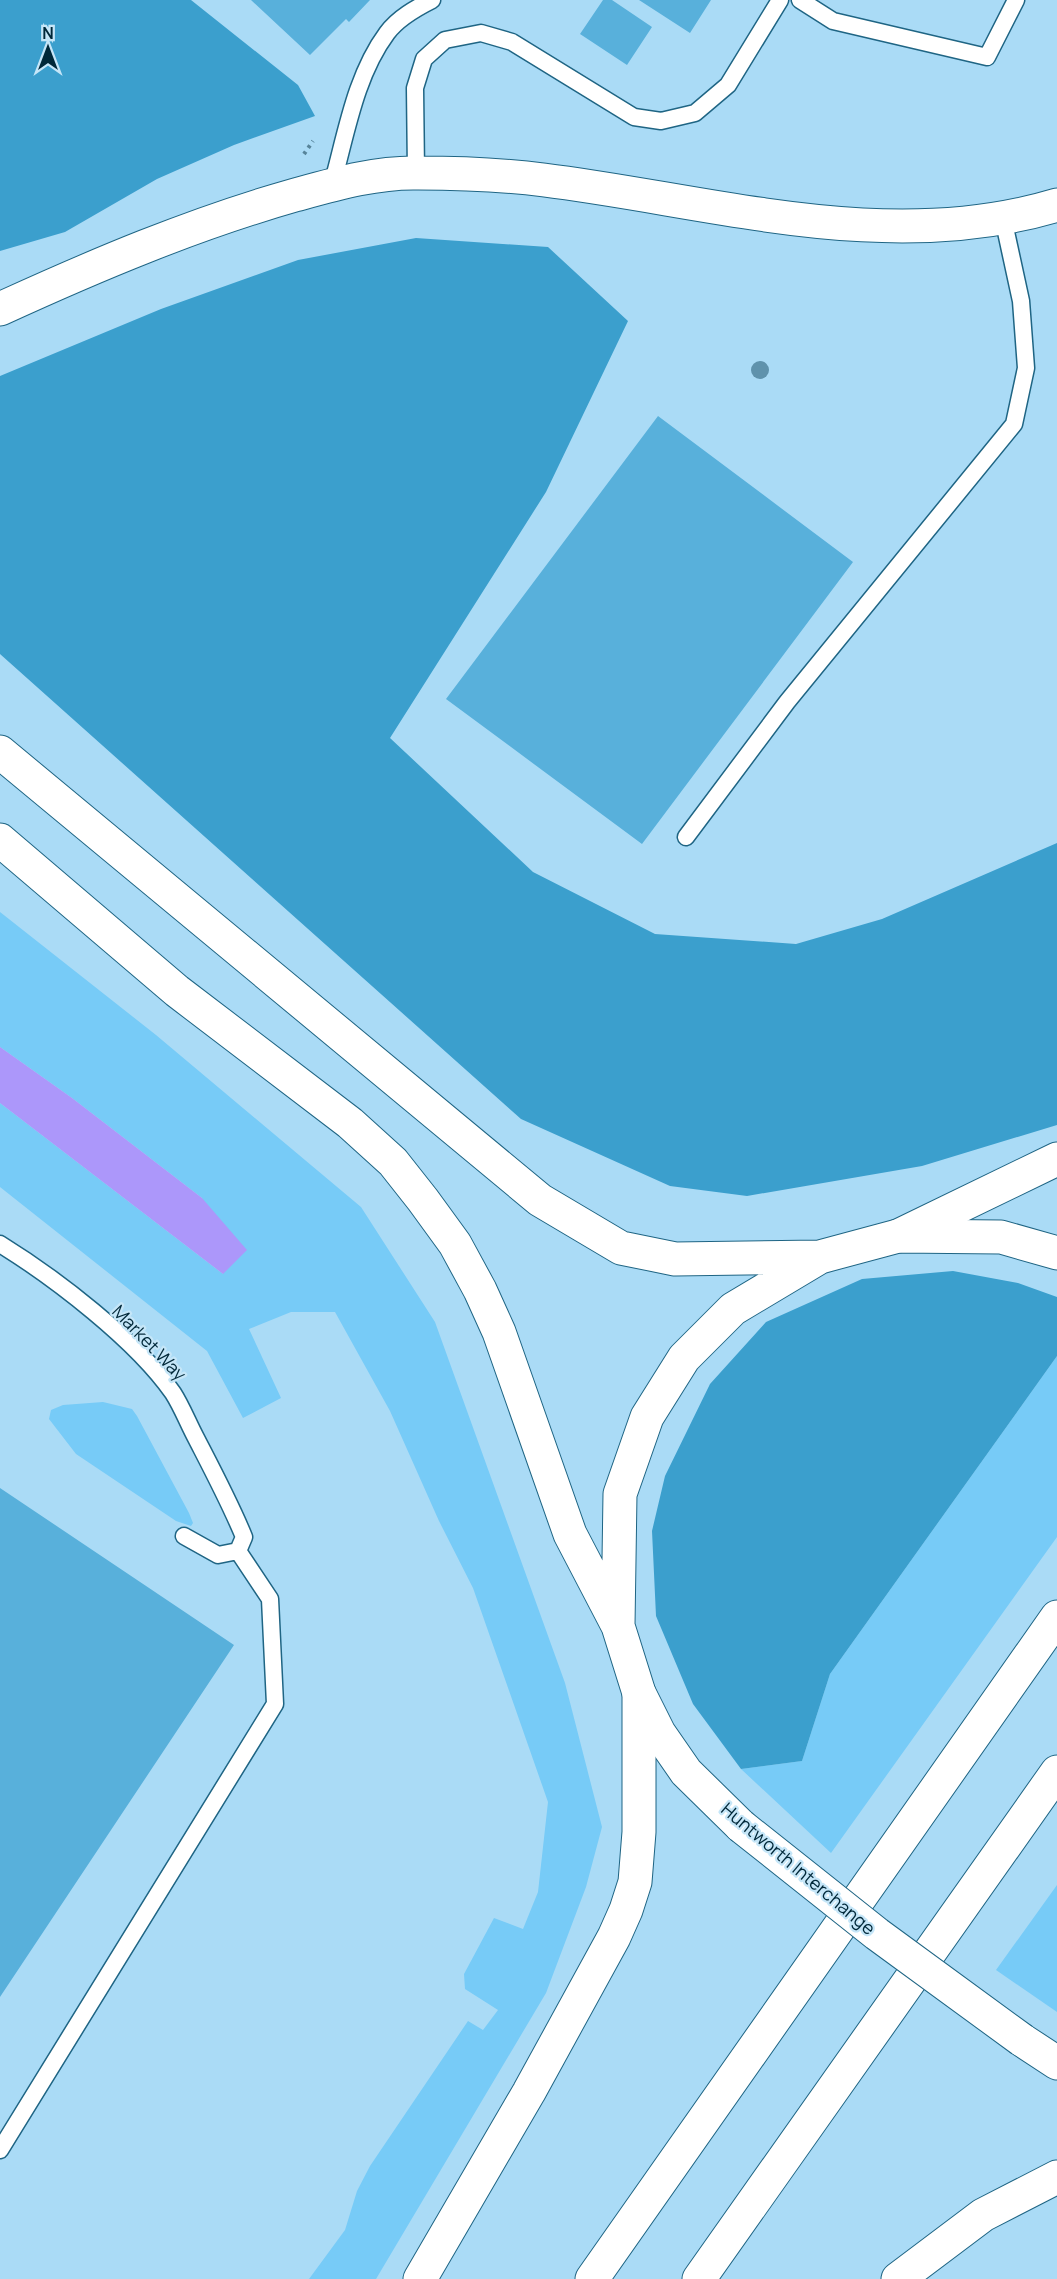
<svg xmlns="http://www.w3.org/2000/svg" width="1057" height="2279" font-family="Manrope,sans-serif">
<style>
.green{fill:#77cbf7}
.forest{fill:#3b9fcd}
.water{fill:#ac97fa}
.building{fill:#58b0db}
.lines{fill:none;stroke-linecap:round;stroke-linejoin:round}
.service-casing{stroke:#1f6584;stroke-width:19}
.minor-casing{stroke:#1f6584;stroke-width:35}
.primary-casing{stroke:#1f6584;stroke-width:35}
.motorway-casing{stroke:#1f6584;stroke-width:35}
.path{stroke:#57849a;stroke-width:4;stroke-dasharray:3 4.5;stroke-linecap:butt}
.service{stroke:#fff;stroke-width:16}
.minor{stroke:#fff;stroke-width:33}
.primary{stroke:#fff;stroke-width:33}
.motorway{stroke:#fff;stroke-width:33}
.primary-bridge-casing{stroke:#1f6584;stroke-width:35;stroke-linecap:butt}
.primary-bridge{stroke:#fff;stroke-width:33}
.tree{fill:#5f92ac}
.labels{text-anchor:middle;stroke-width:4.5;stroke-linejoin:round;paint-order:stroke}
.street-label{font-size:18px;fill:#002839;stroke:#c5e6f8}
</style>
<rect width="100%" height="100%" fill="#aadbf6"/>
<path class="green" d="M0 912 156 1035 361 1207 435 1322 565 1683 602 1827 586 1887 546 1993 376 2279H309L345 2230 357 2191 370 2166 468 2021 483 2030 498 2010 465 1989 464 1974 494 1918 523 1929 538 1892 548 1802 473 1588 439 1521 390 1411 335 1312H291L249 1329 281 1398 243 1418 207 1351 0 1187V1103L223 1274 202 1198 72 1098 0 1047Z
M1057 1356V1537L831 1853 741 1769 802 1761 830 1674Z
M103 1402 132 1409 137 1416 189 1513 193 1523 191 1526 176 1521 76 1454 49 1419 51 1410 63 1405Z
M1057 1885V2012L996 1970Z"/>
<path class="forest" d="M0 0H191L298 85 315 116 234 145 157 179 65 232 0 251Z
M416 238 548 247 628 321 546 492 390 738 533 872 655 934 796 944 882 919 1057 843V1125L922 1166 747 1196 670 1186 521 1119 0 654V376L161 309 298 260Z
M953 1271 1018 1283 1057 1297V1356L830 1674 802 1761 741 1769 693 1704 656 1616 652 1531 665 1476 710 1384 766 1322 862 1279Z"/>
<path class="water" d="M0 1047 72 1098 202 1198 247 1250 223 1274 0 1103Z"/>
<path class="building" d="M251 0H370L349 22 346 19 310 55Z
M603 0H612L652 27 627 65 580 34Z
M639 0H711L690 33Z
M658 416 853 562 642 844 446 699Z
M0 1488 234 1645 0 1997Z"/>
<g class="lines">
<defs>
<path id="service" d="M800 0 833 21 987 57 1016 0
M416 173 415 88 424 59 445 40 481 33 512 42 634 117 661 121 695 113 728 85 780 0
M332 185C346 135 355 76 387 33 398 18 416 8 432 0
M686 837 787 702 1014 424 1026 368 1021 301 1003 218
M0 1244C55 1278 136 1340 173 1393 182 1407 188 1423 196 1438 213 1471 230 1503 244 1537L238 1551 218 1555 184 1536
M0 2150 275 1704 270 1599 238 1551"/>
<path id="minor" d="M0 309C96 265 193 224 295 195 335 184 376 172 418 173 457 173 505 175 544 180 713 201 888 256 1057 205"/>
<path id="primary" d="M0 752 540 1200 621 1248 675 1259 820 1257
M0 840 177 991 350 1123 393 1162 423 1200 455 1244 480 1290 499 1332 570 1534 618 1626
M741 1826 686 1772 659 1733 639 1693 618 1626 620 1494 647 1417 684 1358 733 1309 820 1257 898 1236 1001 1237 1057 1253
M1022 2040 1057 2063"/>
<path id="motorway" d="M898 1236 1057 1159
M420 2279 529 2092 614 1937 626 1910 635 1882 639 1832V1693
M592 2279 1057 1617
M699 2279 1057 1772
M898 2279 983 2215 1057 2177"/>
</defs>
<use href="#service" class="service-casing"/>
<use href="#minor" class="minor-casing"/>
<use href="#primary" class="primary-casing"/>
<use href="#motorway" class="motorway-casing"/>
<path class="path" d="M304 154 313 141"/>
<use href="#service" class="service"/>
<use href="#minor" class="minor"/>
<use href="#primary" class="primary"/>
<use href="#motorway" class="motorway"/>
<defs>
<path id="primary-bridge" d="M741 1826 877 1934 1022 2040"/>
</defs>
<use href="#primary-bridge" class="primary-bridge-casing"/>
<use href="#primary-bridge" class="primary-bridge"/>
</g>
<circle class="tree" cx="760" cy="370" r="9"/>
<g class="labels">
<g class="street-label">
<text transform="translate(149 1343) rotate(46)" y="6">Market Way</text>
<text transform="translate(798 1869) rotate(40)" y="6">Huntworth Interchange</text>
</g>
</g>
<g transform="translate(48 48)" stroke="#c5e6f8" stroke-width="4.5" paint-order="stroke">
<path d="M0-4.5L10 22L0 15L-10 22Z" fill="#002839"/>
<text y="-9" font-size="16" font-weight="bold" text-anchor="middle" fill="#002839">N</text>
</g>
</svg>
